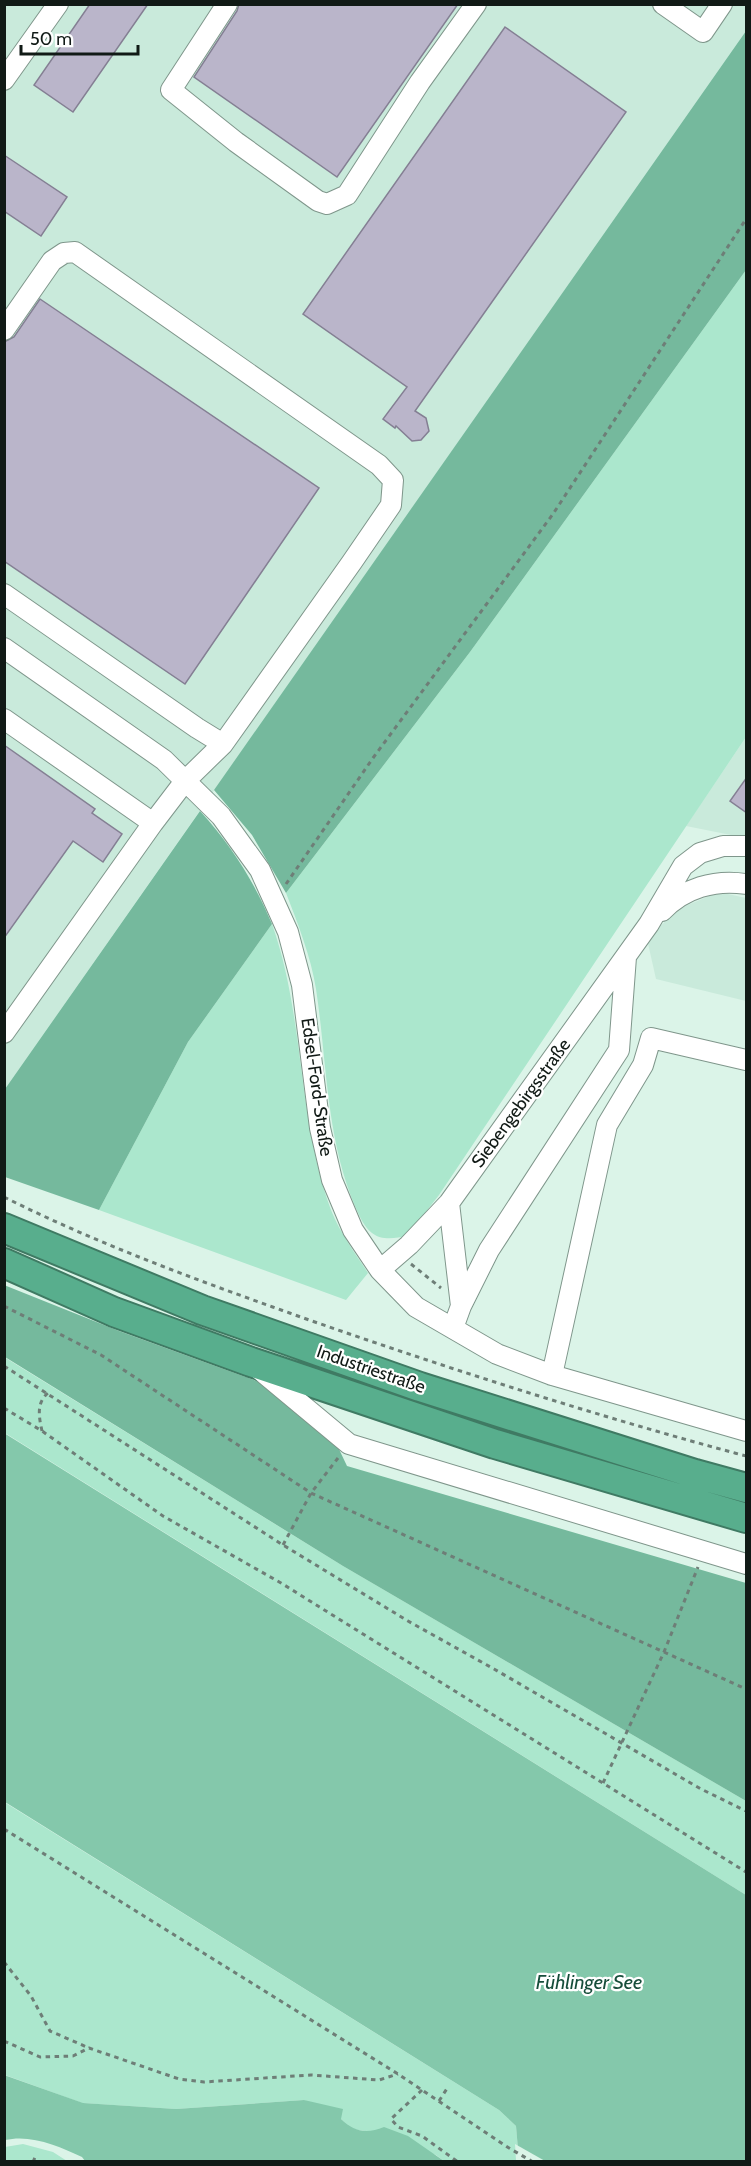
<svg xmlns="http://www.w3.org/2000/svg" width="751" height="2166" font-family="Cabin,sans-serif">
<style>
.built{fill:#c9eadb}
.green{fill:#abe7cd}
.forest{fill:#75b99d}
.water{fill:#84c8ab}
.pier{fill:#dbf4e8}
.building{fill:#bab5ca;stroke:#847f93;stroke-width:1.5}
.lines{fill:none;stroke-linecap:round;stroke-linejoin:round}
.minor-casing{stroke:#7f968b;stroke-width:22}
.highway-casing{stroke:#3f7a63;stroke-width:32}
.path{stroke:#6e7e77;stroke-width:3;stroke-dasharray:4.5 4.5;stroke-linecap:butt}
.minor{stroke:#fff;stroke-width:20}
.highway{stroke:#58ae8d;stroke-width:28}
.labels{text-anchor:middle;stroke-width:4.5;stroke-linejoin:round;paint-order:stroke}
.street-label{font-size:18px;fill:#111a16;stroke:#fff}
.water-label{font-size:20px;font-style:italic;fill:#174e3b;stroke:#fff}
</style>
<rect width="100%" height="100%" fill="#dbf4e8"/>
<path class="built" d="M5 5H746V31L5 1089Z
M746 737V838L686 826Z
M719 892 746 898V1001L656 979 647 939 678 909Z"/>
<path class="green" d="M746 270V737L439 1195 407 1236C396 1238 382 1241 372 1233 364 1227 359 1215 355 1206 326 1138 327 1061 316 989 311 957 298 924 286 893L470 652Z
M272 924C305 1017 297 1118 331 1210 340 1233 355 1253 368 1273L346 1300 99 1210 188 1042Z
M4 1357 343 1566 746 1801V1895L5 1433Z
M4 1802 499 2110 516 2126 519 2161H444L436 2155 372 2132 352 2129 341 2119 304 2100 176 2109 82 2103 5 2075Z
M23 2144 53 2152 67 2161H5V2147Z"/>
<path class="forest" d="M746 31V270L470 652 286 893 252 835 214 790Z
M200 811C231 845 254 881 272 924L188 1042 99 1210 5 1177V1089Z
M4 1285 119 1331 265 1384 337 1445 347 1466 746 1583V1801L343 1566 5 1357Z"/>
<path class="water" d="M4 1433 746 1895V2161H519L516 2126 499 2110 5 1802Z
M4 2075 83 2103 176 2109 304 2100 343 2109 341 2119C354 2132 367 2134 384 2127L408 2136 444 2161H85L82 2157C59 2146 31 2134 5 2140Z"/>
<path class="pier" d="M515 2144 545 2161 516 2160Z"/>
<path class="building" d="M90 4H148L73 112 34 85Z
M239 4H458L337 177 194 77 237 11Z
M505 27 626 112 415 411 426 418 429 431 421 440 412 441 396 426 395 428 383 419 407 387 303 314Z
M4 155 67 197 41 236 4 211Z
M40 299 319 488 185 684 4 561V342L14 337Z
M4 745 95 809 92 813 122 834 103 862 73 841 4 938Z
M747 777V813L730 801Z"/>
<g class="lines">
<defs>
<path id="minor" d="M227 4 171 90 236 142 318 201 327 204 347 195 420 82 476 4
M663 4 703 32 722 4
M4 80 58 4
M4 330 52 261 64 253 75 252 379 465 393 480 391 505 352 562 223 744 185 781 153 823 4 719
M4 594 197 728 223 744
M4 648 164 760 221 816 260 870 288 932 302 985 320 1128 332 1180 353 1230 380 1270 416 1307 497 1354 552 1375 746 1431
M662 911C684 888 715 879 746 884
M4 1033 153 823
M449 1203 461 1306
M380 1270 409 1245 449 1203 649 924 683 866 700 853 723 846H746
M453 1328 461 1306 489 1250 619 1050 626 957
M260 1370 349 1444 746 1564
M552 1375 607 1125 643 1065 651 1038 746 1060"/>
<path id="highway" d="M4 1228 202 1310 420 1387 695 1474 746 1488
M4 1263 114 1312 251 1362 495 1444 746 1518"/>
</defs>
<use href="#minor" class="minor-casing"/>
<use href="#highway" class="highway-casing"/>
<path class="path" d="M286 884 373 758 553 514 746 219
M4 1197C104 1247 208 1284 312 1321 456 1371 600 1417 746 1456
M411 1264 441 1288
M4 1306 101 1355 311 1493 746 1689
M4 1366 283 1545 408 1621 494 1669 701 1789 746 1811
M4 1408 42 1431 163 1516 281 1583 746 1872
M42 1431C39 1417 36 1403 48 1393
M283 1545 311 1493 338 1458
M603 1783 664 1652 698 1567
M4 1829 398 2074 509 2148 533 2162
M4 1962 31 1996 50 2031 89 2048
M4 2041 40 2057 73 2056 89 2048 179 2079 204 2082 311 2075 379 2080 398 2074
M422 2090 391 2119 398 2127 422 2136 458 2162
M439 2101 448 2087
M33 2162 36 2155"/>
<use href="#minor" class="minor"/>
<use href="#highway" class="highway"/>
</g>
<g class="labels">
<g class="street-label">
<text transform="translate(317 1087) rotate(82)" y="6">Edsel-Ford-Straße</text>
<text transform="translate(521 1103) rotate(-54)" y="6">Siebengebirgsstraße</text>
<text transform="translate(371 1369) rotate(19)" y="6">Industriestraße</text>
</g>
<g class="water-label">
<text x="589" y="1989">Fühlinger See</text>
</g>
</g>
<rect width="751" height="2166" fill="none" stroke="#111a16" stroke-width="12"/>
<path d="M21 45v9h117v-9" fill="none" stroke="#111a16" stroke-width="3"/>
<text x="30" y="45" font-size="18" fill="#111a16" stroke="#ffffff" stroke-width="4.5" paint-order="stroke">50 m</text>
</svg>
